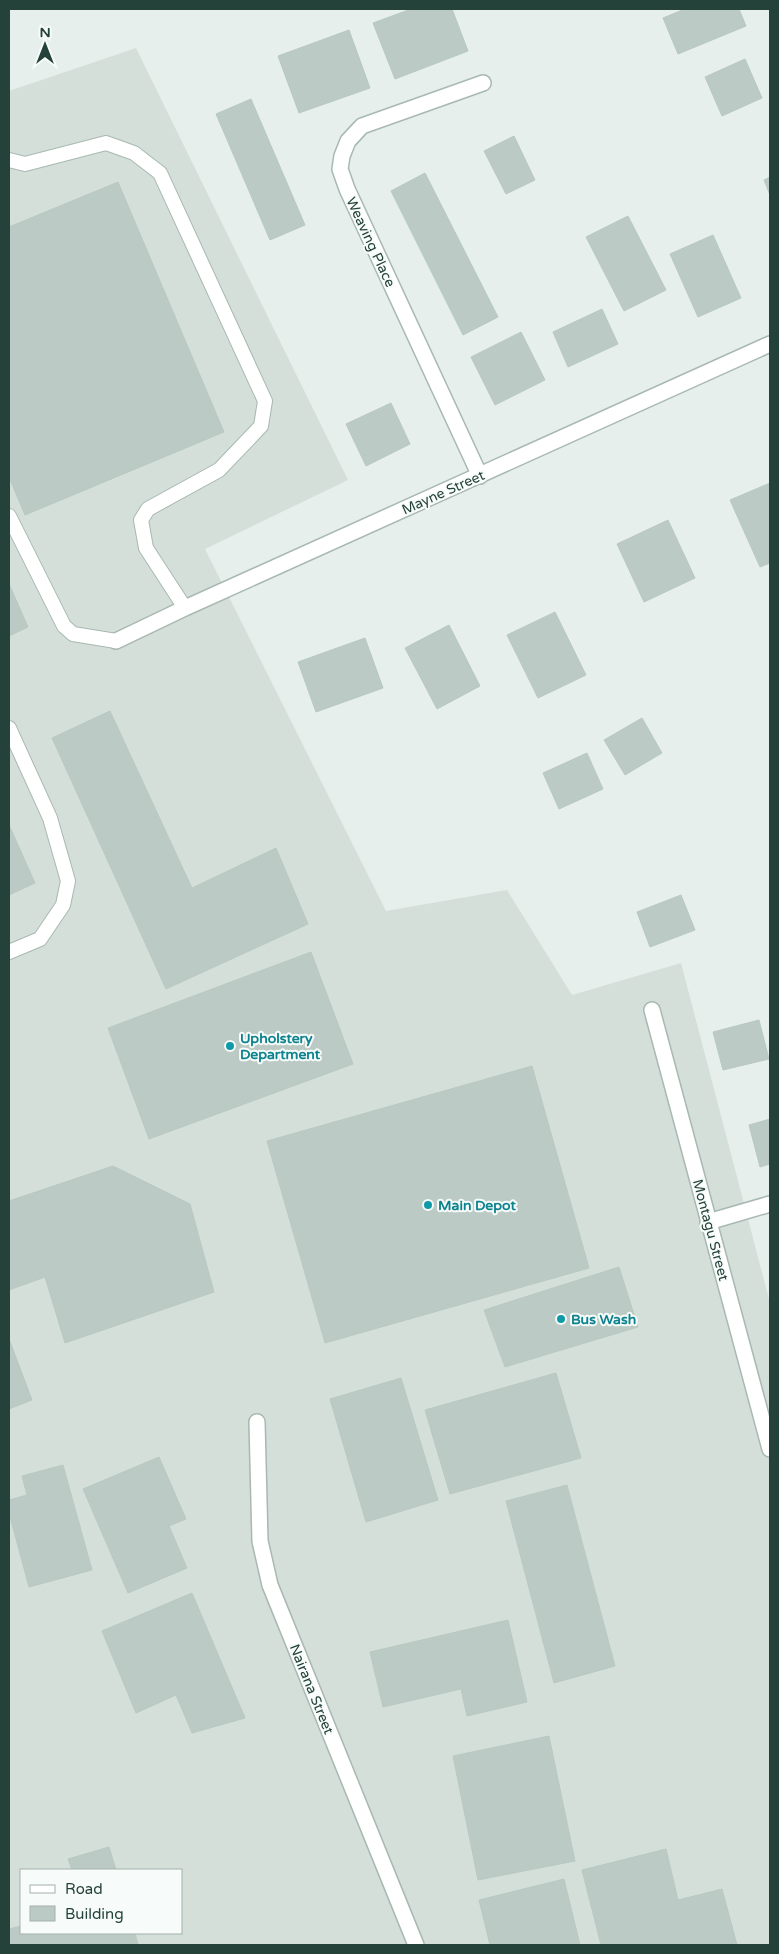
<svg xmlns="http://www.w3.org/2000/svg" width="779" height="1954" font-family="'Varela Round',sans-serif">
<style>
.built{fill:#d4dfda;fill-rule:evenodd}
.building{fill:#bbcac4;stroke:#b8c9c2}
.lines{fill:none;stroke-linecap:round;stroke-linejoin:round}
.lane-casing{stroke:#a8b8b2;stroke-width:16}
.street-casing{stroke:#a8b8b2;stroke-width:18}
.lane{stroke:#fff;stroke-width:14}
.street{stroke:#fff;stroke-width:15}
.culture-dot{fill:#0f9aa8;stroke:#f7fbf9;stroke-width:2}
.labels{text-anchor:middle;stroke-width:4;stroke-linejoin:round;paint-order:stroke}
.street-label{font-size:14px;fill:#24423a;stroke:#f7fbf9}
.culture-label{font-size:14px;font-weight:bold;fill:#0d838f;stroke:#f7fbf9;text-anchor:start}
</style>
<rect width="100%" height="100%" fill="#e6efeb"/>
<path class="built" d="M136 48 348 480 205 549 386 911 507 890 572 995 681 963 770 1303V1945H9V91ZM21 1870H181V1933H21Z"/>
<path class="building" d="M411 9H452L468 51 395 79 373 23Z
M685 9H739L746 26 678 54 663 18Z
M349 30 370 88 299 113 278 56Z
M745 59 762 98 722 116 705 77Z
M251 99 305 225 270 240 216 114Z
M514 136 535 180 506 194 484 151Z
M425 173 498 317 463 335 391 191Z
M770 177V195L764 180Z
M118 182 224 432 25 515 9 477V227Z
M628 216 666 290 624 311 586 237Z
M713 235 741 298 698 317 670 254Z
M602 309 618 344 568 367 553 332Z
M521 332 545 380 495 405 471 357Z
M391 403 410 444 366 466 346 424Z
M770 483V563L760 567 730 500Z
M668 520 695 578 644 602 617 544Z
M9 584 28 627 9 636Z
M555 612 586 675 538 698 507 635Z
M449 625 480 686 437 709 405 648Z
M365 638 383 688 316 712 298 662Z
M110 711 192 888 276 848 308 924 166 989 52 738Z
M642 718 662 753 625 775 604 740Z
M587 753 603 789 559 809 543 773Z
M9 825 35 883 9 895Z
M681 895 695 930 650 947 637 912Z
M311 952 353 1064 149 1139 108 1028Z
M759 1020 769 1059 723 1070 713 1032Z
M532 1066 589 1268 325 1343 267 1141Z
M770 1119V1164L760 1167 749 1125Z
M113 1166 190 1204 214 1292 65 1343 45 1277 9 1290V1201Z
M619 1267 638 1327 505 1367 484 1310Z
M9 1339 32 1400 9 1409Z
M556 1373 581 1458 450 1494 425 1410Z
M401 1378 438 1500 366 1522 330 1399Z
M159 1457 186 1519 169 1526 187 1568 128 1593 83 1489Z
M63 1465 92 1570 29 1587 9 1513V1500L27 1495 22 1476Z
M567 1485 615 1666 554 1683 506 1501Z
M192 1593 245 1718 192 1733 176 1695 136 1713 102 1631Z
M508 1620 527 1702 467 1716 461 1689 383 1707 370 1652Z
M549 1736 575 1861 478 1880 453 1756Z
M109 1847 116 1870H72L68 1859Z
M666 1849 678 1900 722 1889 737 1945H601L582 1870Z
M564 1879 580 1945H490L479 1900Z
M21 1926V1933H135L138 1945H9V1929Z"/>
<g class="lines">
<defs>
<path id="lane" d="M9 160 25 164 106 143 134 153 160 173 265 401 261 426 219 470 148 509 141 520 146 548 185 608
M9 516 64 626 73 634 116 641
M9 728 50 818 68 881 63 905 40 939 9 952"/>
<path id="street" d="M480 476 347 189 340 169 342 156 348 141 362 126 483 83
M116 641 185 608 770 344
M652 1010 770 1449
M708 1222 770 1204
M257 1422 260 1541 270 1585 416 1945"/>
</defs>
<use href="#lane" class="lane-casing"/>
<use href="#street" class="street-casing"/>
<use href="#lane" class="lane"/>
<use href="#street" class="street"/>
</g>
<g class="culture-dot">
<circle cx="230" cy="1046" r="5"/>
<circle cx="428" cy="1205" r="5"/>
<circle cx="561" cy="1319" r="5"/>
</g>
<g class="labels">
<g class="street-label">
<text transform="translate(371 242) rotate(65)" y="5">Weaving Place</text>
<text transform="translate(443 492) rotate(-24)" y="5">Mayne Street</text>
<text transform="translate(711 1230) rotate(75)" y="5">Montagu Street</text>
<text transform="translate(312 1689) rotate(68)" y="5">Nairana Street</text>
</g>
<g class="culture-label">
<text x="240" y="1043">Upholstery<tspan x="240" dy="16">Department</tspan></text>
<text x="438" y="1210">Main Depot</text>
<text x="571" y="1324">Bus Wash</text>
</g>
</g>
<rect width="779" height="1954" fill="none" stroke="#24423a" stroke-width="20"/>
<rect x="20" y="1869" width="162" height="65" fill="#f7fbf9" stroke="#a3b1ad"/>
<rect x="30" y="1885" width="25" height="8" fill="#ffffff" stroke="#a3b1ad"/>
<text x="65" y="1894" font-size="15" fill="#24423a">Road</text>
<rect x="30" y="1906" width="25" height="15" fill="#bbcac4" stroke="#a3b1ad"/>
<text x="65" y="1919" font-size="15" fill="#24423a">Building</text>
<g transform="translate(45 45)" stroke="#f7fbf9" stroke-width="4" paint-order="stroke">
<path d="M0-4L9 19L0 12L-9 19Z" fill="#24423a"/>
<text y="-8" font-size="14" font-weight="bold" text-anchor="middle" fill="#24423a">N</text>
</g>
</svg>
